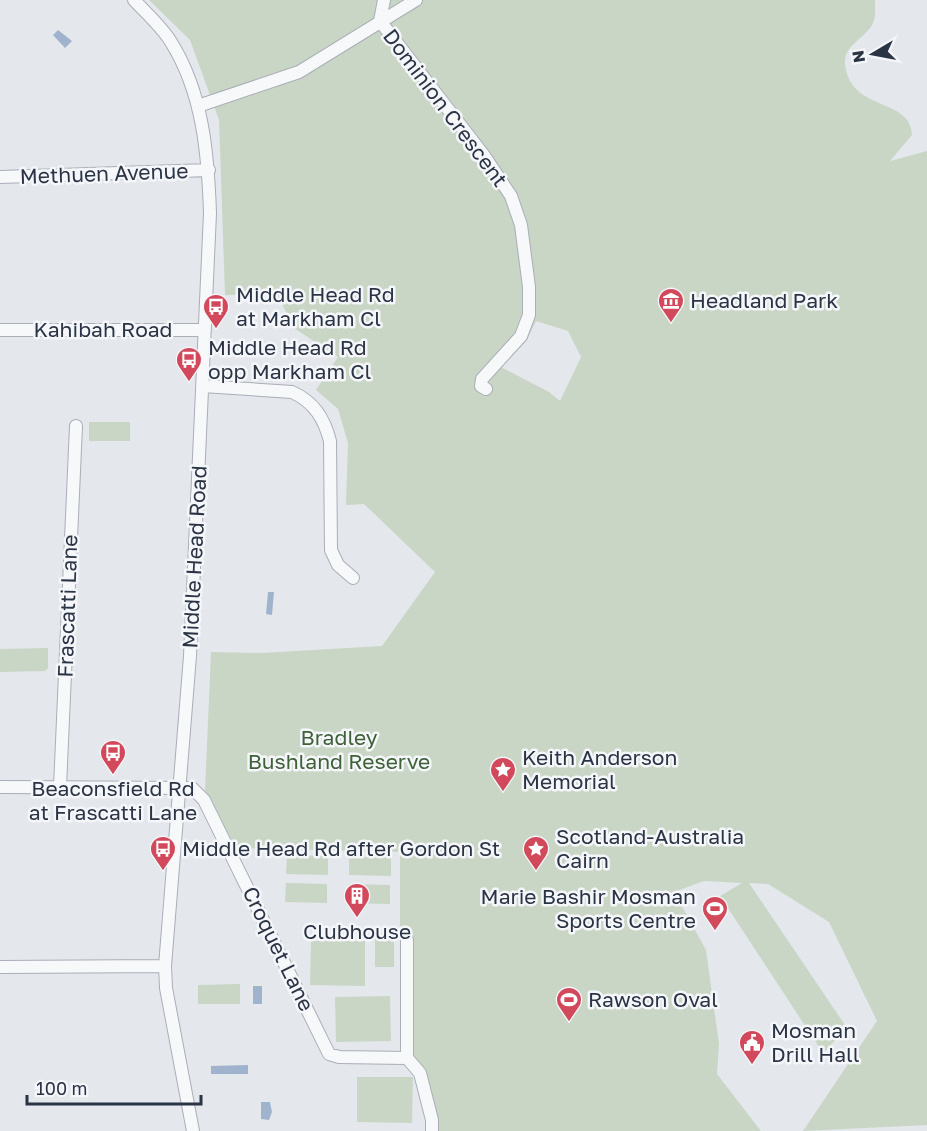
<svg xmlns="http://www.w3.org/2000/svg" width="927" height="1131" font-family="'Golos Text',sans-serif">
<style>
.green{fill:#c9d6c5;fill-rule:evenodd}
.water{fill:#9fb4cc}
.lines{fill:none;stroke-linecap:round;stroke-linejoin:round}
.minor-casing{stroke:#a9aeb7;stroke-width:14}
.minor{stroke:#f7f8fa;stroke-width:12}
.labels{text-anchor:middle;stroke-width:5;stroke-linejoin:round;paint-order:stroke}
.street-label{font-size:21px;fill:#2b3445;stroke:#f4f6f9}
.poi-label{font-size:21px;fill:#2b3445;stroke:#f4f6f9;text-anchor:start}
.park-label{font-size:21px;fill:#3f6138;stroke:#f4f6f9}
</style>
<rect width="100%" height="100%" fill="#e4e7ec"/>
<path class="green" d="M149 0H875C875 7 876 17 873 23 866 38 844 45 845 63 849 113 911 96 912 135L890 161 927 151V1125L803 1131 877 1021 829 922 768 884 749 883 847 1028 823 1053 720 896 742 883 704 881 674 892 706 950 719 1044 717 1074 761 1131H432L420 1073 407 1058V940L400 926V852L236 848 205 791 211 652 262 653 382 646 435 572 364 504 346 505 348 443 338 409 316 390 338 357 294 328 277 294 225 295 219 120 190 40ZM536 321 568 331 581 357 560 401 549 392 501 367 527 340Z
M89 422H130V441H89Z
M48 648V668L45 671 0 672V649Z
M287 855 328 856V875L286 874Z
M349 857H391V876L349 875Z
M286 883 327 884V903L285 902Z
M349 884 390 885V904L349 903Z
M375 933H394V967H375Z
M311 941H365V986L310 985Z
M240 984V1004H198V985Z
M390 996 391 1041 336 1042 335 997Z
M357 1077H413L412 1123 357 1122Z"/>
<path class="water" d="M58 30 72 41 65 48 53 35Z
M268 592H274L272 615 266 614Z
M253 986H262V1004H253Z
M248 1065V1074H211V1066Z
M261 1102H270L272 1112 269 1120 261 1119Z"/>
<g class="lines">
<defs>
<path id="minor" d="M134 0C146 13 162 27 171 42 203 93 208 154 210 213L190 656 165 966 166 988 193 1131
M384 0 380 21 485 157 511 196 521 225 529 287V315L521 336 482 379 481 386 486 389
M198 106 299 72 416 0
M0 177 209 170
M0 330H205
M203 386 292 392C314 402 324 418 330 441L331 550 338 565 353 578
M0 787 192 788 204 800 329 1054 339 1057 407 1058
M60 787 76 426
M407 940V1058L420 1073 432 1120V1131
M0 967 165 966"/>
</defs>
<use href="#minor" class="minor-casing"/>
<use href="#minor" class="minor"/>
</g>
<defs>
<symbol id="museum-pin" viewBox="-11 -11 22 30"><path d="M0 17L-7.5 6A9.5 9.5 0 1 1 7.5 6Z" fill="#d1495b" stroke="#f4f6f9"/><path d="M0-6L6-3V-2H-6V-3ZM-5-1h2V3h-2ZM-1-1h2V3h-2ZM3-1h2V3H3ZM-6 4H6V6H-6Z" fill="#fff"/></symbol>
<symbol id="bus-pin" viewBox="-11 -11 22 30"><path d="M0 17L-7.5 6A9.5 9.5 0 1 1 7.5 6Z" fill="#d1495b" stroke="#f4f6f9"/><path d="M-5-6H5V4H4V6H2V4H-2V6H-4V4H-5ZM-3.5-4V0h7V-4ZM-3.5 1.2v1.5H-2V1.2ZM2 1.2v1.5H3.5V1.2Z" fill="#fff"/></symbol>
<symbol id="sight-pin" viewBox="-11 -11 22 30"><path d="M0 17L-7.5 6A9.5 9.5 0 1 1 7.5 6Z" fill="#d1495b" stroke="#f4f6f9"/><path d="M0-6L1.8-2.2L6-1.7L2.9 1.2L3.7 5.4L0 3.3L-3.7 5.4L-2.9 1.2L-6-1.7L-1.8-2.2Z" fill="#fff"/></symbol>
<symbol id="building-pin" viewBox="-11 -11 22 30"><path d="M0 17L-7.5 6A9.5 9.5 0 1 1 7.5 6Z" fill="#d1495b" stroke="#f4f6f9"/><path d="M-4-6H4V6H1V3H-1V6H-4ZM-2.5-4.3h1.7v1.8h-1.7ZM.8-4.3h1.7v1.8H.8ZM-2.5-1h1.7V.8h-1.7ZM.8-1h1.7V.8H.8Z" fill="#fff"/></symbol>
<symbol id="stadium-pin" viewBox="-11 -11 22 30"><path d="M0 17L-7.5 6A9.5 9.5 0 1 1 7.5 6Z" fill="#d1495b" stroke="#f4f6f9"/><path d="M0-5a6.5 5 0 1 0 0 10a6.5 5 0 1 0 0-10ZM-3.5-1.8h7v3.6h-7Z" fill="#fff"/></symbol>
<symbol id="civic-pin" viewBox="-11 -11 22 30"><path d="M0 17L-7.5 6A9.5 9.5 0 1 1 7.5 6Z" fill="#d1495b" stroke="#f4f6f9"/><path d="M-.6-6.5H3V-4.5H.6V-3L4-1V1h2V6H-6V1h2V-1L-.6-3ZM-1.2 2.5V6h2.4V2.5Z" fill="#fff"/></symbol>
</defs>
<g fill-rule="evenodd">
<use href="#museum-pin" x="656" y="286" width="30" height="40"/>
<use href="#bus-pin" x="201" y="292" width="30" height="40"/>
<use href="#bus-pin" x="174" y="345" width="30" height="40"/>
<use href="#bus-pin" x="98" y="738" width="30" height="40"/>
<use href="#sight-pin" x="488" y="755" width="30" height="40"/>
<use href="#bus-pin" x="148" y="834" width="30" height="40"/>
<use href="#sight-pin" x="521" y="834" width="30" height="40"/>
<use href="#building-pin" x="342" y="881" width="30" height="40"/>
<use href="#stadium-pin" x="700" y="894" width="30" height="40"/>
<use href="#stadium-pin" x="554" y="985" width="30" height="40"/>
<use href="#civic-pin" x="737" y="1028" width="30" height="40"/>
</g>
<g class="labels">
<g class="street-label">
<text transform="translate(445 108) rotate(53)" y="7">Dominion Crescent</text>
<text transform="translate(104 174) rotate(-2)" y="7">Methuen Avenue</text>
<text x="103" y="337">Kahibah Road</text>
<text transform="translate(195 557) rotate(-87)" y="7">Middle Head Road</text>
<text transform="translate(68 606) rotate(-88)" y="7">Frascatti Lane</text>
<text transform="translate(278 949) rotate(64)" y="7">Croquet Lane</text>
</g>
<g class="poi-label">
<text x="236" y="302">Middle Head Rd<tspan x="236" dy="24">at Markham Cl</tspan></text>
<text x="690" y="308">Headland Park</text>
<text x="208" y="355">Middle Head Rd<tspan x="208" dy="24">opp Markham Cl</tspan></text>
<text x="522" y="765">Keith Anderson<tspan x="522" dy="24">Memorial</tspan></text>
<text x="113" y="796" text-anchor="middle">Beaconsfield Rd<tspan x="113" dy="24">at Frascatti Lane</tspan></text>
<text x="556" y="844">Scotland-Australia<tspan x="556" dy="24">Cairn</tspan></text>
<text x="182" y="856">Middle Head Rd after Gordon St</text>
<text x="696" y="904" text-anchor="end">Marie Bashir Mosman<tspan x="696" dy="24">Sports Centre</tspan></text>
<text x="357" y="939" text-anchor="middle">Clubhouse</text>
<text x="588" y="1007">Rawson Oval</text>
<text x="771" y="1038">Mosman<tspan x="771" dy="24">Drill Hall</tspan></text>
</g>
<g class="park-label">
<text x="339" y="745">Bradley<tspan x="339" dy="24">Bushland Reserve</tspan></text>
</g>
</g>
<g transform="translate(873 54) rotate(260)" stroke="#f4f6f9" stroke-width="4.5" paint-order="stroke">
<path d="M0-4.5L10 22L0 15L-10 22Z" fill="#2b3445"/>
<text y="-9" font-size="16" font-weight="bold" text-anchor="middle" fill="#2b3445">N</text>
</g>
<path d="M27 1095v9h174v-9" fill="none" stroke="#2b3445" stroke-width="3"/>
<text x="36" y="1095" font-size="18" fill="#2b3445" stroke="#f4f6f9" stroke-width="4.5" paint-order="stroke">100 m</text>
</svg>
